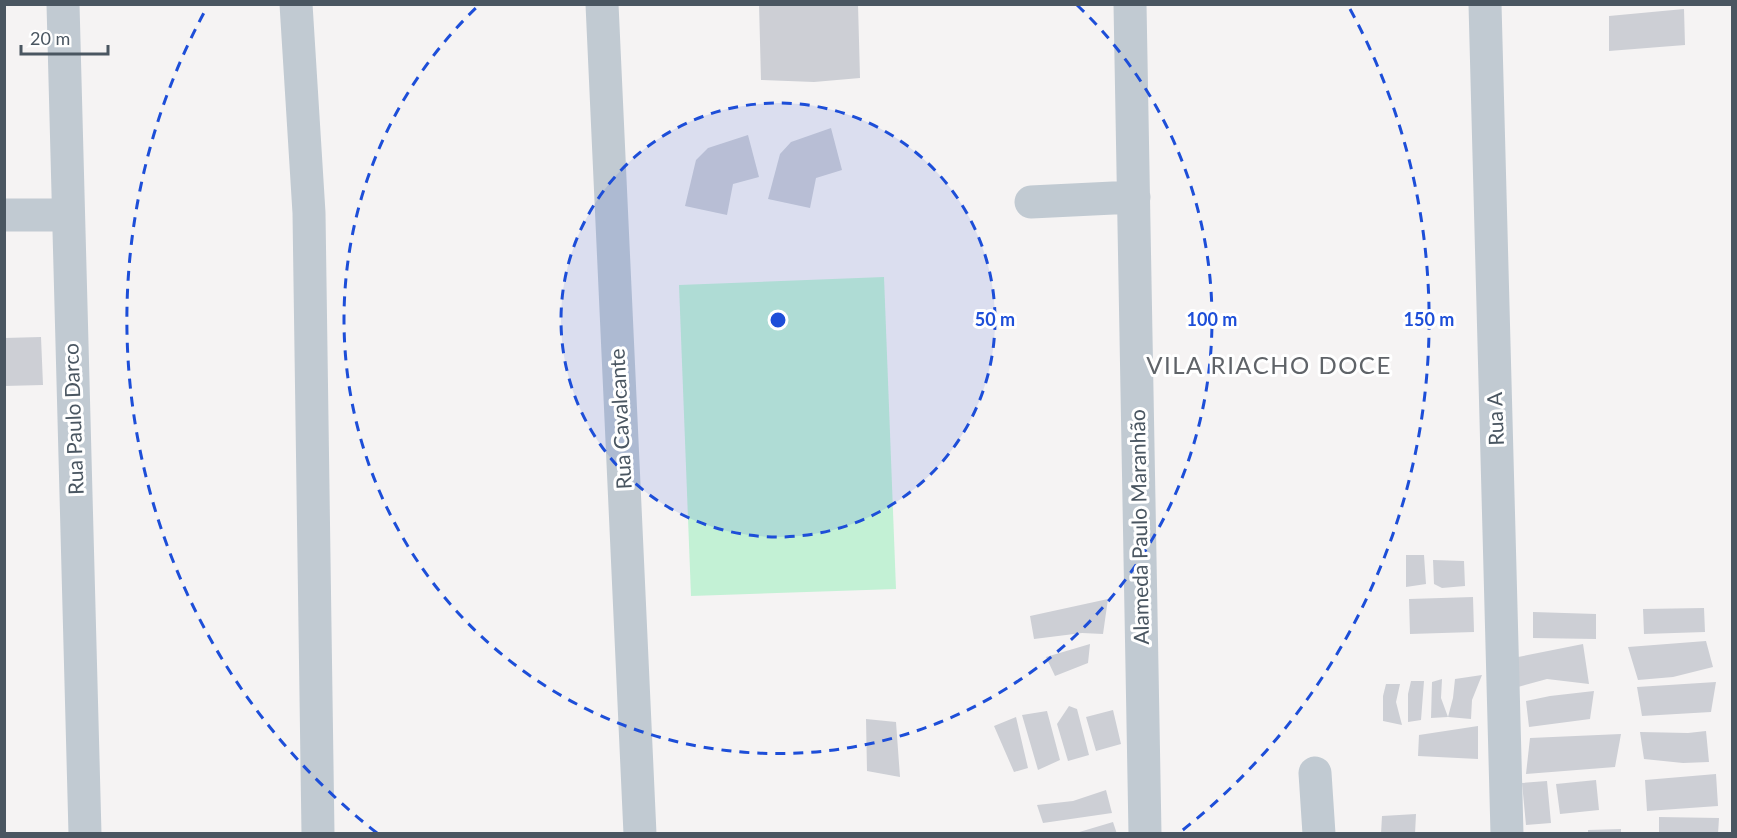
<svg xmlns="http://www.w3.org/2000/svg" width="1737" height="838" font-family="Lato,sans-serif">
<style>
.green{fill:#c3f1d5}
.building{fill:#cdcfd5}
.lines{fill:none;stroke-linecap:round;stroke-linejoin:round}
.minor{stroke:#c1cad2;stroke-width:33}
.ring{fill:none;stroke:#1d4ed8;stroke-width:3;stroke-dasharray:10 8}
.labels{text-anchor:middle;stroke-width:6;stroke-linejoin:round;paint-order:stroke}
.street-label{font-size:21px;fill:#4a5661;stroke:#fff}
.quarter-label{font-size:24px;letter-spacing:1.5px;fill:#5f6368;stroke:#fff}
.centre{fill:#1d4ed8;stroke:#fff;stroke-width:3}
.ring-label{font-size:18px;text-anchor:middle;font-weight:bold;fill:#1d4ed8;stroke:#fff;stroke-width:6;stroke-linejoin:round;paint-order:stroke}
</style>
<rect width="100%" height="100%" fill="#f5f3f3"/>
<path class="green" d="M884 277 896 589 691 596 679 285Z"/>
<path class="building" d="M759 4H858L860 78 814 82 761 80Z
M1684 9 1685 45 1609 51V16Z
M831 128 842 170 816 178 810 208 768 199 780 154 791 142Z
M748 135 759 177 733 184 727 215 685 206 696 160 708 148Z
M41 337 43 385 4 386V338Z
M1406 555H1424L1426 584 1406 587Z
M1433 560 1464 561 1465 586 1442 588 1434 584Z
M1473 597 1474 632 1410 634 1409 599Z
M1108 599 1103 634 1082 633 1034 639 1030 616Z
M1704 608 1705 632 1644 634 1643 609Z
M1533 612 1596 614V639L1533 638Z
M1706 641 1713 667 1673 677 1638 680 1628 647Z
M1090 644 1088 663 1055 676 1046 657Z
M1583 644 1589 684 1547 679 1518 687V657Z
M1482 675 1472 700 1471 719 1448 717 1453 698 1455 679Z
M1442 679 1441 698 1448 717 1431 718 1432 682Z
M1411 681H1424L1421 720 1408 722V694Z
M1716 682 1711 712 1642 716 1637 687Z
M1386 684H1400L1396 702 1402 725 1383 721V696Z
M1594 691 1590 719 1529 727 1526 701 1550 696Z
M1069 706 1077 709 1089 755 1068 761 1057 724Z
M1113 710 1121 744 1096 751 1086 717Z
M1047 711 1060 760 1038 770 1022 715Z
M1016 717 1028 768 1014 772 994 726Z
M866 719 896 722 900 777 867 771Z
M1478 726V759L1418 756 1419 735Z
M1706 731 1709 762 1683 763 1644 759 1640 732 1688 733Z
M1621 734 1615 767 1526 774 1530 738Z
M1716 774 1718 806 1647 811 1645 780Z
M1596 780 1599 810 1560 814 1556 784Z
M1547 781 1551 823 1526 825 1522 783Z
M1106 790 1112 813 1043 823 1037 805 1073 801Z
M1416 814 1415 834H1381L1382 816Z
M1659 817 1719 818 1718 834H1659Z
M1113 822 1117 834H1076V833Z
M1621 829V834H1588V830Z"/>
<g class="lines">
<path class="minor" d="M63 4 85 834
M296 4 309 213 318 834
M602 4 640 834
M1130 4 1145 834
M1485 4 1507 834
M1031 202 1134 197
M4 215H68
M1315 773 1319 834"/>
</g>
<circle cx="778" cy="320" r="217" fill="#1d4ed8" fill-opacity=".12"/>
<g class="ring">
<circle cx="778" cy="320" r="217"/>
<path d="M1077 5A434 434 0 1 1 479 5"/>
<path d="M377 833A651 651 0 0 1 206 9M1350 9A651 651 0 0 1 1179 833"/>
</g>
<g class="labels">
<g class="street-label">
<text transform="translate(74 419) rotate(-92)" y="7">Rua Paulo Darco</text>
<text transform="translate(621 419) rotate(-93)" y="7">Rua Cavalcante</text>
<text transform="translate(1496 419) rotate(-92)" y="7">Rua A</text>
<text transform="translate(1140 527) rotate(-91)" y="7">Alameda Paulo Maranhão</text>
</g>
<g class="quarter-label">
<text x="1269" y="374">VILA RIACHO DOCE</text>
</g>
</g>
<circle cx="778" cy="320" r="9" class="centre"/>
<g class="ring-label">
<text x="995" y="326">50 m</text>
<text x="1212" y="326">100 m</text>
<text x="1429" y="326">150 m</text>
</g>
<rect width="1737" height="838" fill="none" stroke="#4a5661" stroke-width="12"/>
<path d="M21 45v9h87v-9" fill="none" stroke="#4a5661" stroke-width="3"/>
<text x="30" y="45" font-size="18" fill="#4a5661" stroke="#ffffff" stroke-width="4.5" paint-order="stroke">20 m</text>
</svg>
